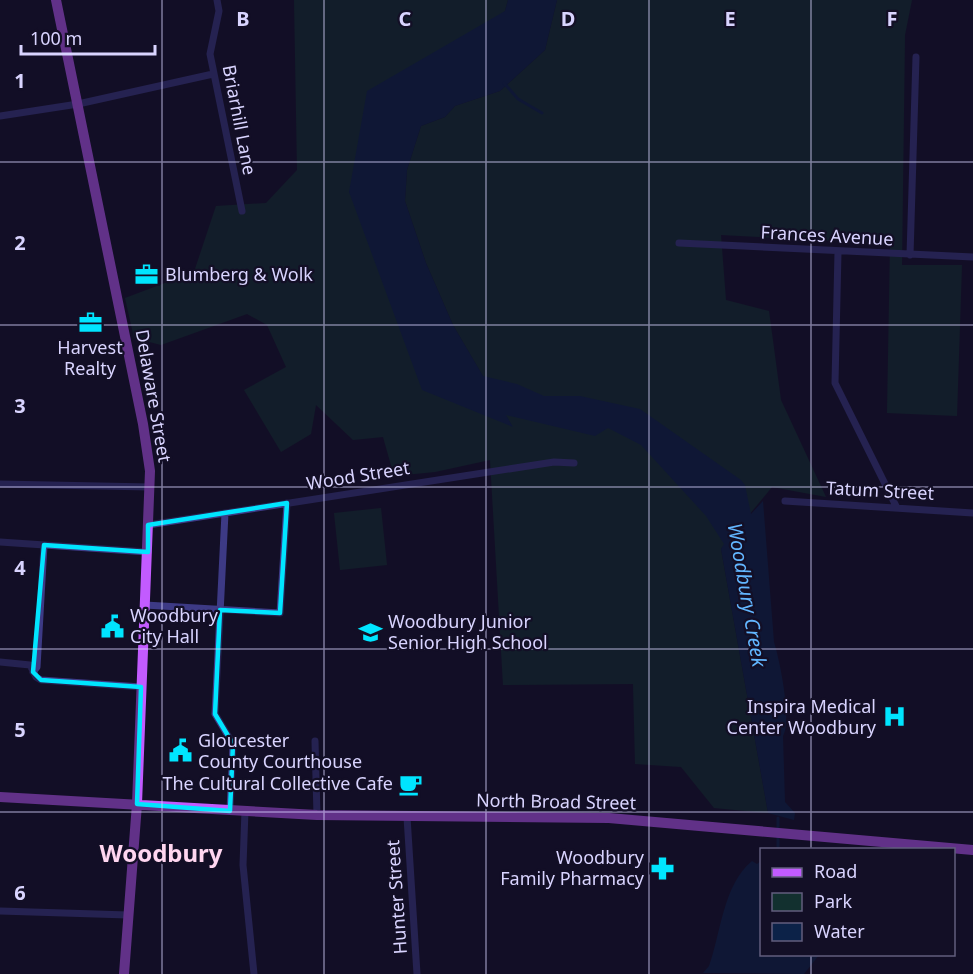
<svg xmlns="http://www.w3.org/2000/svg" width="973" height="974" font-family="'Noto Sans',sans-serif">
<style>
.green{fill:#12302f}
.water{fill:#0c2248}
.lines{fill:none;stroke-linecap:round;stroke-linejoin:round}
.stream{stroke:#0c2248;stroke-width:3}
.minor{stroke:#3d3a85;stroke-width:7}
.primary{stroke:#c25bff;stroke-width:10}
.marked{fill:none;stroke:#00e5ff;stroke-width:4.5;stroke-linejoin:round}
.grid{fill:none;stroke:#d9d4ff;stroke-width:1.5;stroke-opacity:0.55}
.labels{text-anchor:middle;stroke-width:4.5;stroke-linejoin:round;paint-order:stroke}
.street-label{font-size:18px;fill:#d9d4ff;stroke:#130f26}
.poi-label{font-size:18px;fill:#d9d4ff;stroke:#130f26;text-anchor:start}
.water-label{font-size:20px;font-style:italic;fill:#62b6ff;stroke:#130f26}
.district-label{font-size:24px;font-weight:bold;fill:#ffd6f0;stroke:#130f26}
.grid-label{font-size:20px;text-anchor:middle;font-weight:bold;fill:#d9d4ff;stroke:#130f26;stroke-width:4.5;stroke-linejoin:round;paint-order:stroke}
</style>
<rect width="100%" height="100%" fill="#130f26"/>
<path class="green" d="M294 0H508L505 11 349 192 512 426 453 325 426 263 405 201 407 170 421 126 445 117 455 106 500 91 545 50 557 0H912L905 35 902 265H962L957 416 887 413 890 244 721 235 726 300 769 311 781 400 826 497 772 487 721 549 768 813 714 808 681 767 635 764 633 684 503 685 490 460 435 472 394 476 383 437 353 440 316 405 311 434 281 452 244 390 286 367 267 325 247 314 161 345 134 338 125 298 194 272 216 206 266 203 297 170Z
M381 508 387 565 340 570 334 513Z"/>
<path class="water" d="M508 0H557L545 50 500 91 455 106 445 117 421 126 407 170 405 201 426 263 453 325 483 376 517 384 544 396H580L640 409 741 480 745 485 751 514 763 501 774 642C780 661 792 720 783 736L785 802 795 813 794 820 768 813 721 549 724 544 706 516 641 445 608 428 595 436 506 415 513 427 422 390 349 192 367 91 505 11Z
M752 861 757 864 761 861 762 954 819 955 804 974 703 973 709 966C721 933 723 885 752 861Z"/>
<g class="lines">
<path class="stream" d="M504 83 518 99 542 113
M778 830V818
M778 850V836"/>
<path class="minor" d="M217 0 219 11 210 54 242 211
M0 116 78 104 213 74
M679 243 973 257
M838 252 835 383 896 506
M910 255 916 57
M0 484 150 487
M785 501 973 513
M225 513 215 714 233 744 230 811
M148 525 554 462 574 463
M0 542 148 552
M145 605 280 613 287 503
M0 662 30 665 36 677 41 680 141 687
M33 672 37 667 44 545
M315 741 317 815
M245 811 243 865 254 974
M407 817 417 974
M0 911 128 915"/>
<path class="primary" d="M56 0 143 424 150 471 137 804 124 974
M0 797 317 815 609 818 973 850"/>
</g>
<path d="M0 0H973V974H0ZM287 503 280 613 220 610 215 714 233 744 230 811 137 804 141 687 41 680 33 672 44 545 148 552V525Z" fill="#130f26" fill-opacity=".55" fill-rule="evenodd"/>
<path class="marked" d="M287 503 280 613 220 610 215 714 233 744 230 811 137 804 141 687 41 680 33 672 44 545 148 552V525Z"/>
<path class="grid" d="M162 0V974M324 0V974M486 0V974M649 0V974M811 0V850M0 162H973M0 325H973M0 487H973M0 649H973M0 812H973M811 954V974"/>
<defs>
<symbol id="office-bare" viewBox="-9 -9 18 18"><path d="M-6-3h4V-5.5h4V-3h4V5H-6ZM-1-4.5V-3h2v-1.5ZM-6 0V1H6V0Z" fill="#00e5ff" stroke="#130f26" stroke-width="2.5" paint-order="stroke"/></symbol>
<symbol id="civic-bare" viewBox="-9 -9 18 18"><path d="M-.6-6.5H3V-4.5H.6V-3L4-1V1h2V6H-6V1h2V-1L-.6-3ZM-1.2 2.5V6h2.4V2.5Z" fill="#00e5ff" stroke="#130f26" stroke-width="2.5" paint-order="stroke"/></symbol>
<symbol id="school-bare" viewBox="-9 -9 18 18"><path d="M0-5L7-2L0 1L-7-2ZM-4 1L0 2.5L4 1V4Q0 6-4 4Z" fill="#00e5ff" stroke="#130f26" stroke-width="2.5" paint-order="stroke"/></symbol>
<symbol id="hospital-bare" viewBox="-9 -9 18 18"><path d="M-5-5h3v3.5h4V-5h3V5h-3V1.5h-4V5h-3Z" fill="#00e5ff" stroke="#130f26" stroke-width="2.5" paint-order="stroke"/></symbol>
<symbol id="cafe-bare" viewBox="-9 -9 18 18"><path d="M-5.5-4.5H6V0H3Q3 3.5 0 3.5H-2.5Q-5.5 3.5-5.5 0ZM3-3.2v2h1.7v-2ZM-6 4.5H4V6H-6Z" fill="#00e5ff" stroke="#130f26" stroke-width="2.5" paint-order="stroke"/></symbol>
<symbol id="pharmacy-bare" viewBox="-9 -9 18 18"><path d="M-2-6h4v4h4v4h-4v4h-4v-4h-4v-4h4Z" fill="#00e5ff" stroke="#130f26" stroke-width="2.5" paint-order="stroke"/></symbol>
</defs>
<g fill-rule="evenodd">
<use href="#office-bare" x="130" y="258" width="33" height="33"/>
<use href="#office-bare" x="74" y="306" width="33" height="33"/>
<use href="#civic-bare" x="96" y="610" width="33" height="33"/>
<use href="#school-bare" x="354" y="616" width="33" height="33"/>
<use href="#hospital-bare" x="878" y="700" width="33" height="33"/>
<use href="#civic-bare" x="164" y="734" width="33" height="33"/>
<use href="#cafe-bare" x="394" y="768" width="33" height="33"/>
<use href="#pharmacy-bare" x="646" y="852" width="33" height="33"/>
</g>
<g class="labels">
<g class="street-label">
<text transform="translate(239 120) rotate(79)" y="6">Briarhill Lane</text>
<text transform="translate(827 236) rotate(3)" y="6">Frances Avenue</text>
<text transform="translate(153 396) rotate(80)" y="6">Delaware Street</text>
<text transform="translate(358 476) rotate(-9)" y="6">Wood Street</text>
<text transform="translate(880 491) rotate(3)" y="6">Tatum Street</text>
<text transform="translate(556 802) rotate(1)" y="6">North Broad Street</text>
<text transform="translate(397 897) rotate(-94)" y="6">Hunter Street</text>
</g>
<g class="poi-label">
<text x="165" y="281">Blumberg &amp; Wolk</text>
<text x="90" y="354" text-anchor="middle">Harvest<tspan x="90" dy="21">Realty</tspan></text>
<text x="130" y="622">Woodbury<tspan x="130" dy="21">City Hall</tspan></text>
<text x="388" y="628">Woodbury Junior<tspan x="388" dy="21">Senior High School</tspan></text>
<text x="876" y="713" text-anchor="end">Inspira Medical<tspan x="876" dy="21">Center Woodbury</tspan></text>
<text x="198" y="747">Gloucester<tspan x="198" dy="21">County Courthouse</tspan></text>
<text x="393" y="790" text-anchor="end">The Cultural Collective Cafe</text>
<text x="644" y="864" text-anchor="end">Woodbury<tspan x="644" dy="21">Family Pharmacy</tspan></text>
</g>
<g class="water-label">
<text transform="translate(747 595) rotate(80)" y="7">Woodbury Creek</text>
</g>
<g class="district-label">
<text x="161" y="862">Woodbury</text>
</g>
</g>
<g class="grid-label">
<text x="243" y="26">B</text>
<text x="405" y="26">C</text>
<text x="568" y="26">D</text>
<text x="730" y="26">E</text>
<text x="892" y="26">F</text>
<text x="20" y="88">1</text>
<text x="20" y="250">2</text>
<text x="20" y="413">3</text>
<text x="20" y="575">4</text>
<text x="20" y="737">5</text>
<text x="20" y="900">6</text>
</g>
<rect x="760" y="848" width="195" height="108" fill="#130f26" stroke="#625e7d" stroke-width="1.5"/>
<rect x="772" y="868" width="30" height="9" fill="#c25bff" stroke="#625e7d" stroke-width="1.5"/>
<text x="814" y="878" font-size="18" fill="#d9d4ff">Road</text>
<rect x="772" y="893" width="30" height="18" fill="#12302f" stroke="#625e7d" stroke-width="1.5"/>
<text x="814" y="908" font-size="18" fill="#d9d4ff">Park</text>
<rect x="772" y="923" width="30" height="18" fill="#0c2248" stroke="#625e7d" stroke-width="1.5"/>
<text x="814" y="938" font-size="18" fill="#d9d4ff">Water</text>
<path d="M21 45v9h134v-9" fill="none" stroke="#d9d4ff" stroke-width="3"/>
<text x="30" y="45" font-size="18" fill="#d9d4ff" stroke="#130f26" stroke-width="4.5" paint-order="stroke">100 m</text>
</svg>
